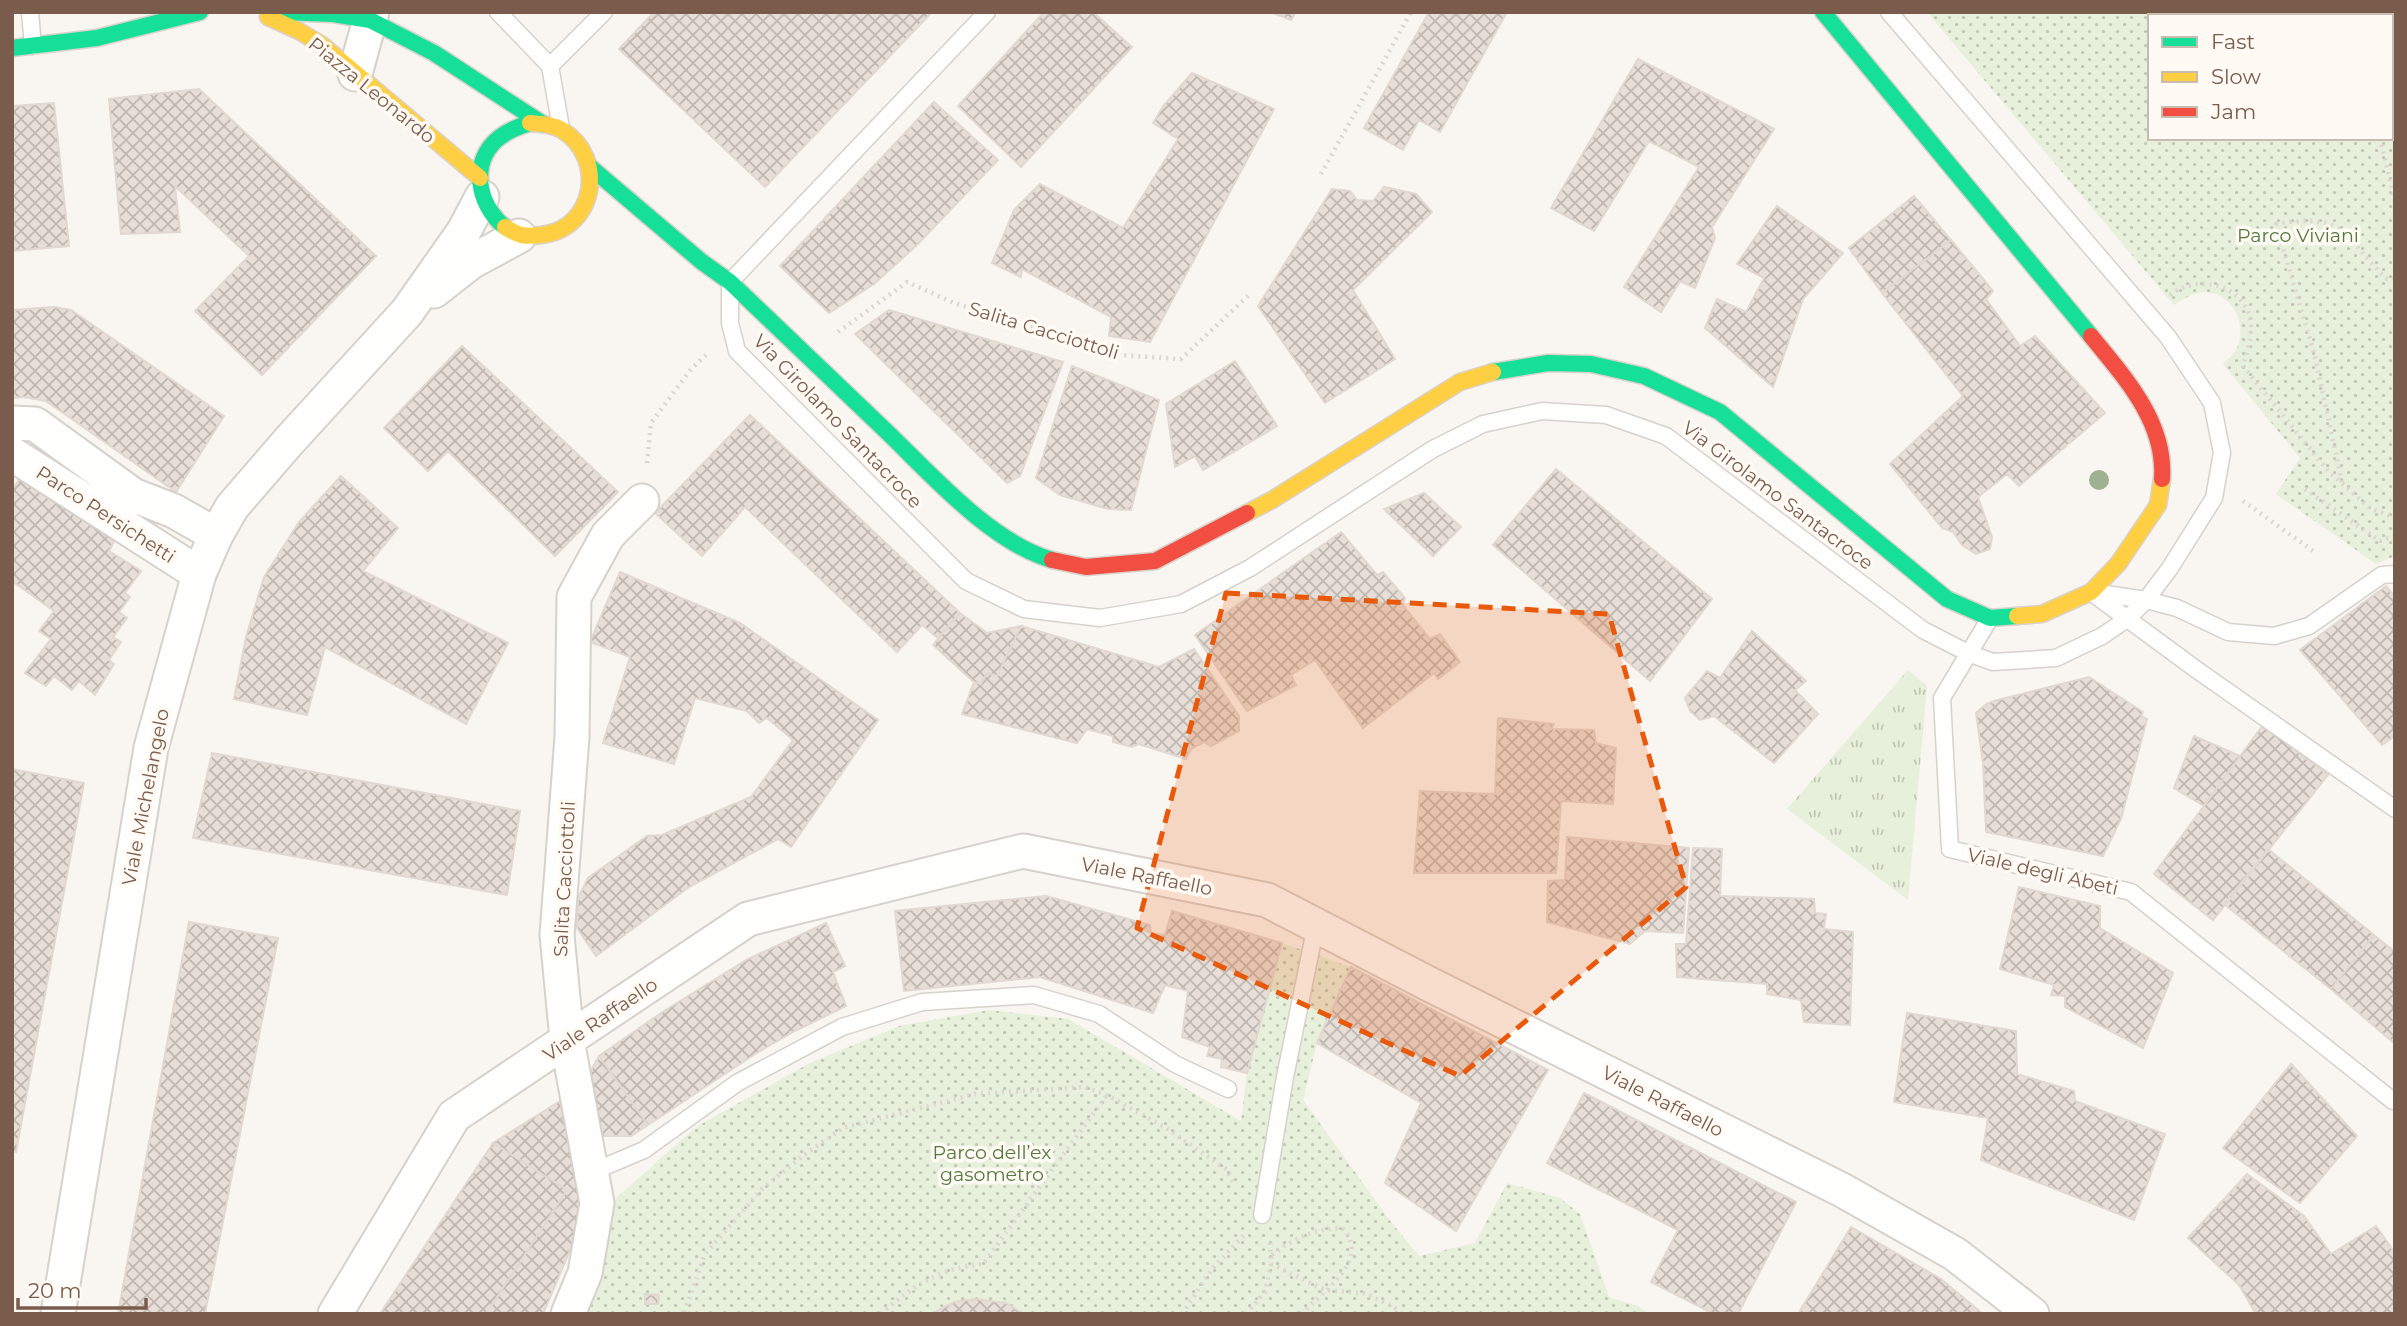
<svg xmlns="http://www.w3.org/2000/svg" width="2407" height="1326" font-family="Montserrat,sans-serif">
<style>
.grass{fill:url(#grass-tufts)}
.park{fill:url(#park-dots)}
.building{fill:url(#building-cross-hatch);stroke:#e2d8d2;stroke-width:2}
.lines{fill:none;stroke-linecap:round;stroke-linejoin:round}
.lane-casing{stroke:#d7d1cb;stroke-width:19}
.street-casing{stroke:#d7d1cb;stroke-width:37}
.fast-casing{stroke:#d9d2cb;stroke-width:19}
.slow-casing{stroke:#d9d2cb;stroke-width:19}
.jam-casing{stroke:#d9d2cb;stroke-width:19}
.path{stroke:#dcd5d0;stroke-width:4.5;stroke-dasharray:2 5;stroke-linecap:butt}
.lane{stroke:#fefefd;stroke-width:16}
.street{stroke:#fefefd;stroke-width:33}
.fast{stroke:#16e098;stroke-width:16}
.slow{stroke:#ffcf43;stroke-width:16}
.jam{stroke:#f24e42;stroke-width:16}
.tree{fill:#9eb190}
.marked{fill:#e8590c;fill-opacity:0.2;stroke:#e8590c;stroke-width:5;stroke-dasharray:14 9;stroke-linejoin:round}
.labels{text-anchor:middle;stroke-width:7;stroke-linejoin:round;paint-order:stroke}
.street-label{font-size:19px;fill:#7a5c4d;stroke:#fffaf3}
.park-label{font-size:19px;fill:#537a41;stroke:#fffaf3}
</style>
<defs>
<pattern id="grass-tufts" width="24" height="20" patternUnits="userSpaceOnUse" patternTransform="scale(1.75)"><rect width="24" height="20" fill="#e7f0db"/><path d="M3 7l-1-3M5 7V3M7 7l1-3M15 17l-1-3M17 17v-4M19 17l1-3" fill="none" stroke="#c0c6b4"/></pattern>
<pattern id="park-dots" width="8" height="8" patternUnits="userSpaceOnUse" patternTransform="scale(1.75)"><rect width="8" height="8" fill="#e7f0db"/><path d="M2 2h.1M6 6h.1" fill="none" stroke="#c0c6b4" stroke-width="1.8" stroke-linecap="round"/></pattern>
<pattern id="building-cross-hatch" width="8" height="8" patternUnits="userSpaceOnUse" patternTransform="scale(1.75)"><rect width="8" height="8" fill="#e6ded7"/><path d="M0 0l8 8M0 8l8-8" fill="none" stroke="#bfb7b1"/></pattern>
</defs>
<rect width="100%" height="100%" fill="#f9f5f0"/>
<path class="grass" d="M1908 670 1927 686 1908 900 1787 809Z"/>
<path class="park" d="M1927 12H2192L2194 16H2150V138H2391V16H2250L2260 12H2395V556L2376 564 2276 494 2300 458 2223 364C2228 359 2234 354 2237 348 2248 324 2232 292 2204 292 2193 292 2182 300 2174 305Z
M1282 943 1351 967 1317 1043 1303 1100 1391 1222 1419 1256 1475 1243 1507 1183 1560 1198 1580 1214 1609 1297 1638 1306 1650 1314H582L615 1199 696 1127 810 1063 899 1026 989 1010 1068 1019 1241 1121 1247 1073Z"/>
<path class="building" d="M654 12H932L765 187 619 49Z
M1044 12H1093L1132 47 1021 167 958 106Z
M1270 12H1296L1291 20Z
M1429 12H1507L1440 132 1419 120 1403 150 1364 128Z
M1638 59 1774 129 1712 227 1715 238 1695 288 1680 281 1661 312 1624 287 1699 167 1649 141 1594 231 1551 208Z
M1192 73 1274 109 1150 342 1109 336 1111 317 1022 269 1021 277 992 263 1014 210 1040 184 1123 228 1178 139 1153 123 1164 105Z
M199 89 376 256 262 375 195 311 249 256 175 186 180 232 121 234 109 99Z
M934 102 998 160 916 246 874 284 829 313 780 266Z
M54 103 69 246 12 251V106Z
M1384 187 1416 194 1432 212 1353 290 1395 359 1325 403 1258 306 1332 189 1350 191 1357 200 1373 201Z
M1914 196 1951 240 1882 293 1849 248Z
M1777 206 1843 253 1803 299 1773 387 1705 328 1717 299 1746 312 1764 278 1737 264Z
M1951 240 1993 291 1986 299 2020 346 2035 336 2105 413 2019 486 2007 474 1978 497 1992 537 1990 549 1976 554 1962 545 1953 532 1942 528 1890 464 1963 396 1882 293Z
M54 307 71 310 224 416 176 492 46 401 24 397 12 398V310Z
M889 310 1063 362 1020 476 1007 483 855 334Z
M462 346 618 492 555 556 448 451 428 471 384 428Z
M1235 361 1277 426 1203 470 1195 456 1175 467 1166 404Z
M1072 366 1159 400 1131 510 1108 509 1060 495 1036 478Z
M750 415 960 613 938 638 922 625 897 652 745 507 702 556 655 513Z
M1556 469 1712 599 1650 681 1493 545Z
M24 473 116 538 109 551 141 571 125 593 130 597 119 612 127 618 113 637 121 642 109 660 114 664 95 695 79 681 72 690 54 676 46 686 25 673 51 639 39 631 54 611 12 581V490Z
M341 476 398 528 363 571 508 643 466 724 325 647 307 715 234 699 246 637 264 577 299 522Z
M1424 493 1461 527 1433 556 1384 509Z
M1341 532 1377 575 1383 572 1405 598 1403 605 1430 639 1440 634 1460 662 1438 679 1434 673 1363 728 1315 660 1291 675 1296 685 1247 711 1195 635Z
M620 572 740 623 878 720 791 847 778 839 689 887 596 956 577 928 578 898 588 878 647 836 662 835 751 797 793 740 767 718 759 723 747 711 695 698 674 764 603 743 630 657 590 642Z
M2386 586 2395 597V736L2382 745 2300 650Z
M960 613 987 633 1021 626 997 676 987 673 981 684 974 682 933 645Z
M1021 626 1159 667 1194 649 1239 716V731L1211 746 1204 742 1191 749 1186 759 1139 744 1132 747 1113 742V736L1087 729 1077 743 962 714 974 682 981 684 987 673 997 676Z
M1752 631 1806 681 1795 690 1818 714 1774 763 1714 716 1700 720 1690 711 1685 698 1707 671 1720 678Z
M2089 677 2143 712 2141 716 2147 719 2121 819 2103 856 1986 832 1983 763 1976 713 1986 704 1994 701Z
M1498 718 1554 724 1551 729 1594 730 1596 743 1616 748 1613 804 1561 801 1556 873H1414L1420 791 1495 794Z
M2263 725 2328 775 2213 920 2154 874Z
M2194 736 2240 756 2204 806 2174 788Z
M212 753 520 811 507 895 193 838Z
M12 769 84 783 16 1152 12 1151Z
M1567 837 1689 848 1683 933 1645 931 1630 944 1547 922 1548 881 1565 880Z
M1693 848 1722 849 1720 896 1814 899 1815 913 1826 914 1824 929 1853 932 1850 1025 1804 1022 1801 1000 1767 994V984L1677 977 1676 944H1686Z
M2268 849 2374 935 2331 989 2224 904Z
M2019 887 2100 906V928L2173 973 2143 1048 2065 1007V996L2051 995 2054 985 2000 969Z
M1046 896 1150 925 1151 934 1165 935 1172 911 1282 943 1247 1073 1221 1067 1222 1059 1207 1056 1210 1047 1182 1037 1188 991 1165 985 1153 1013 1040 977 904 991 895 911Z
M189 922 278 938 205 1314H118Z
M826 923 845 966 833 972 846 1006 793 1032 755 1054 648 1125 599 1056 664 1011 748 959Z
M2374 935 2395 952V1044L2331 989Z
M1351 967 1548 1070 1456 1231 1385 1183 1421 1103 1317 1043Z
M1907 1013 2016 1031 2017 1074 2074 1091 2075 1101 2165 1134 2134 1220 1981 1160 1988 1118 1894 1102Z
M599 1056 648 1125 631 1136H597L589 1074Z
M2291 1064 2357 1136 2300 1203 2223 1148Z
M1584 1093 1796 1202 1738 1314H1714L1651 1282 1678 1230 1547 1163Z
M560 1101 573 1161 582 1222 543 1314H486L567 1190 493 1143Z
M493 1143 567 1190 486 1314H380Z
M2247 1174 2304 1216 2331 1254 2376 1226 2395 1253V1314H2256L2239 1285 2188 1238Z
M1851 1227 1941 1279 1983 1314H1798Z
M645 1294 659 1295 658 1304H645Z
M975 1299 1006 1303 1024 1314H931L954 1302Z"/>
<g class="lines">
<defs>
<path id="lane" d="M30 12 33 46
M498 12 550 66 561 128
M987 12 730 282V323L737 351 966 581 1024 609 1100 618 1181 604 1250 568 1433 449 1483 424 1542 411 1606 415 1666 436 1923 630 1968 653 1993 662 2056 658 2102 636 2127 619 2146 600 2170 568 2214 498 2222 453 2212 403 2168 337 1889 12
M550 66 604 12
M2091 592 2197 670 2395 809
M2093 592 2146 600 2177 608 2228 632 2274 636 2309 626 2382 575 2395 574
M1990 618 1942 698 1950 849 2131 892 2393 1101
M592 1172 644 1150 737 1083 842 1027 922 1002 1034 995 1099 1014 1175 1064 1228 1089
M1262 1215 1285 1077 1316 925"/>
<path id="street" d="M355 74 372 12
M434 291 471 262 519 236
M12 423 35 424 133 495 174 511 216 535
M12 454 199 574
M58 1314 151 748 199 574 216 535 232 507 289 441 407 312 464 231 482 197
M335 1314 454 1116 567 1040 748 919 1023 851 1267 900 1429 984 1842 1190 1955 1254 2032 1314
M568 1314 585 1273 597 1203 567 1040 557 935 572 737 574 597 608 535 642 501"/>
<path id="fast" d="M282 12 333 14 370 20 434 53 543 124
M1823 12 2091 336
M12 48 97 38 200 12
M589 166 702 262 730 282C782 331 833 381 885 430 931 474 990 542 1052 560
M505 227C477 205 469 161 500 137 509 130 520 126 530 123
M1493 372 1548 363 1591 364 1644 376 1720 412 1947 599 1990 618 2017 616"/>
<path id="slow" d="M268 17 299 31 322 45 480 178
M505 227C519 236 524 237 541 235 596 229 607 158 562 130 552 124 541 124 530 123
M1247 513 1272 500 1460 382 1493 372
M2017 616 2042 614 2091 592 2118 564 2158 505 2162 479"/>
<path id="jam" d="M2091 336C2125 378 2166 422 2162 479
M1052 560 1086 567 1155 561 1247 513"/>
</defs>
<use href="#lane" class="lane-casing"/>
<use href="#street" class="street-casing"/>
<use href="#fast" class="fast-casing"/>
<use href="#slow" class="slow-casing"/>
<use href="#jam" class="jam-casing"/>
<path class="path" d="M2391 98H2395
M2380 138 2395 201
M1321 174 1411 12
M2170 295C2197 274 2241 283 2250 318 2254 334 2247 351 2243 366L2329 472 2370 508 2395 518
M838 332 907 282 954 303 1119 355 1181 359 1250 294
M647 463 651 423 691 369 706 355
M2342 482 2315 357 2276 224C2349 212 2341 236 2387 279L2395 278
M2305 489 2380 541 2395 536
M2243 501 2316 553
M1272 1255C1294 1238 1314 1229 1342 1228 1373 1258 1322 1293 1301 1314
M1271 1264 1325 1290 1364 1293 1394 1307 1402 1314
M674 1314 684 1313
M697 1314 684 1313 705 1254 762 1189 804 1155 843 1128 975 1094 1085 1087 1107 1095 1166 1128 1226 1169 1235 1186
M881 1314C911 1286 943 1267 983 1264L1107 1095
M1182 1314 1211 1270 1244 1235
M1246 1314 1265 1292 1271 1264 1270 1242"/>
<use href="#lane" class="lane"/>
<use href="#street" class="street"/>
<use href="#fast" class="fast"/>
<use href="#slow" class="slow"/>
<use href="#jam" class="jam"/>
</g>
<circle class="tree" cx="2099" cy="480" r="10"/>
<path class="marked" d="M1226 593 1609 614 1686 887 1460 1076 1137 928Z"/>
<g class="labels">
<g class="street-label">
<text transform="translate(372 90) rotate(39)" y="7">Piazza Leonardo</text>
<text transform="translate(1044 330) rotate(17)" y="7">Salita Cacciottoli</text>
<text transform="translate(838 421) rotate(46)" y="7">Via Girolamo Santacroce</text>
<text transform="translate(1778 495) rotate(37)" y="7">Via Girolamo Santacroce</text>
<text transform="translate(106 514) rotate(33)" y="7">Parco Persichetti</text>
<text transform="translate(145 797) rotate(-79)" y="7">Viale Michelangelo</text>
<text transform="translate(2043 871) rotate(13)" y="7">Viale degli Abeti</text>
<text transform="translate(1147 876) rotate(11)" y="7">Viale Raffaello</text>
<text transform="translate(564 879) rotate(-87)" y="7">Salita Cacciottoli</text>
<text transform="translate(600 1019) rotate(-34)" y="7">Viale Raffaello</text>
<text transform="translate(1663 1101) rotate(27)" y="7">Viale Raffaello</text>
</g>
<g class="park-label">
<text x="2298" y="242">Parco Viviani</text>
<text x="992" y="1159">Parco dell’ex<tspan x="992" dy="22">gasometro</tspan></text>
</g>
</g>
<rect width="2407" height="1326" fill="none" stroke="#7a5c4d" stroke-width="28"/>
<rect x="2148" y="14" width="245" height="126" fill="#fffaf3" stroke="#cabbb1" stroke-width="2"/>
<rect x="2162" y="37" width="35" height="10" fill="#16e098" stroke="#cabbb1" stroke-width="2"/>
<text x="2211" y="49" font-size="21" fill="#7a5c4d">Fast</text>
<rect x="2162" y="72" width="35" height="10" fill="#ffcf43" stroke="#cabbb1" stroke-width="2"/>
<text x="2211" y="84" font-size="21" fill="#7a5c4d">Slow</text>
<rect x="2162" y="107" width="35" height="10" fill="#f24e42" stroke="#cabbb1" stroke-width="2"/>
<text x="2211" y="119" font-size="21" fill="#7a5c4d">Jam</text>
<path d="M18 1298v10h128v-10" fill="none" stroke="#7a5c4d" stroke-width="3.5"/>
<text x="28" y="1298" font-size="21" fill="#7a5c4d" stroke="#fffaf3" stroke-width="5" paint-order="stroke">20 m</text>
</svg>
